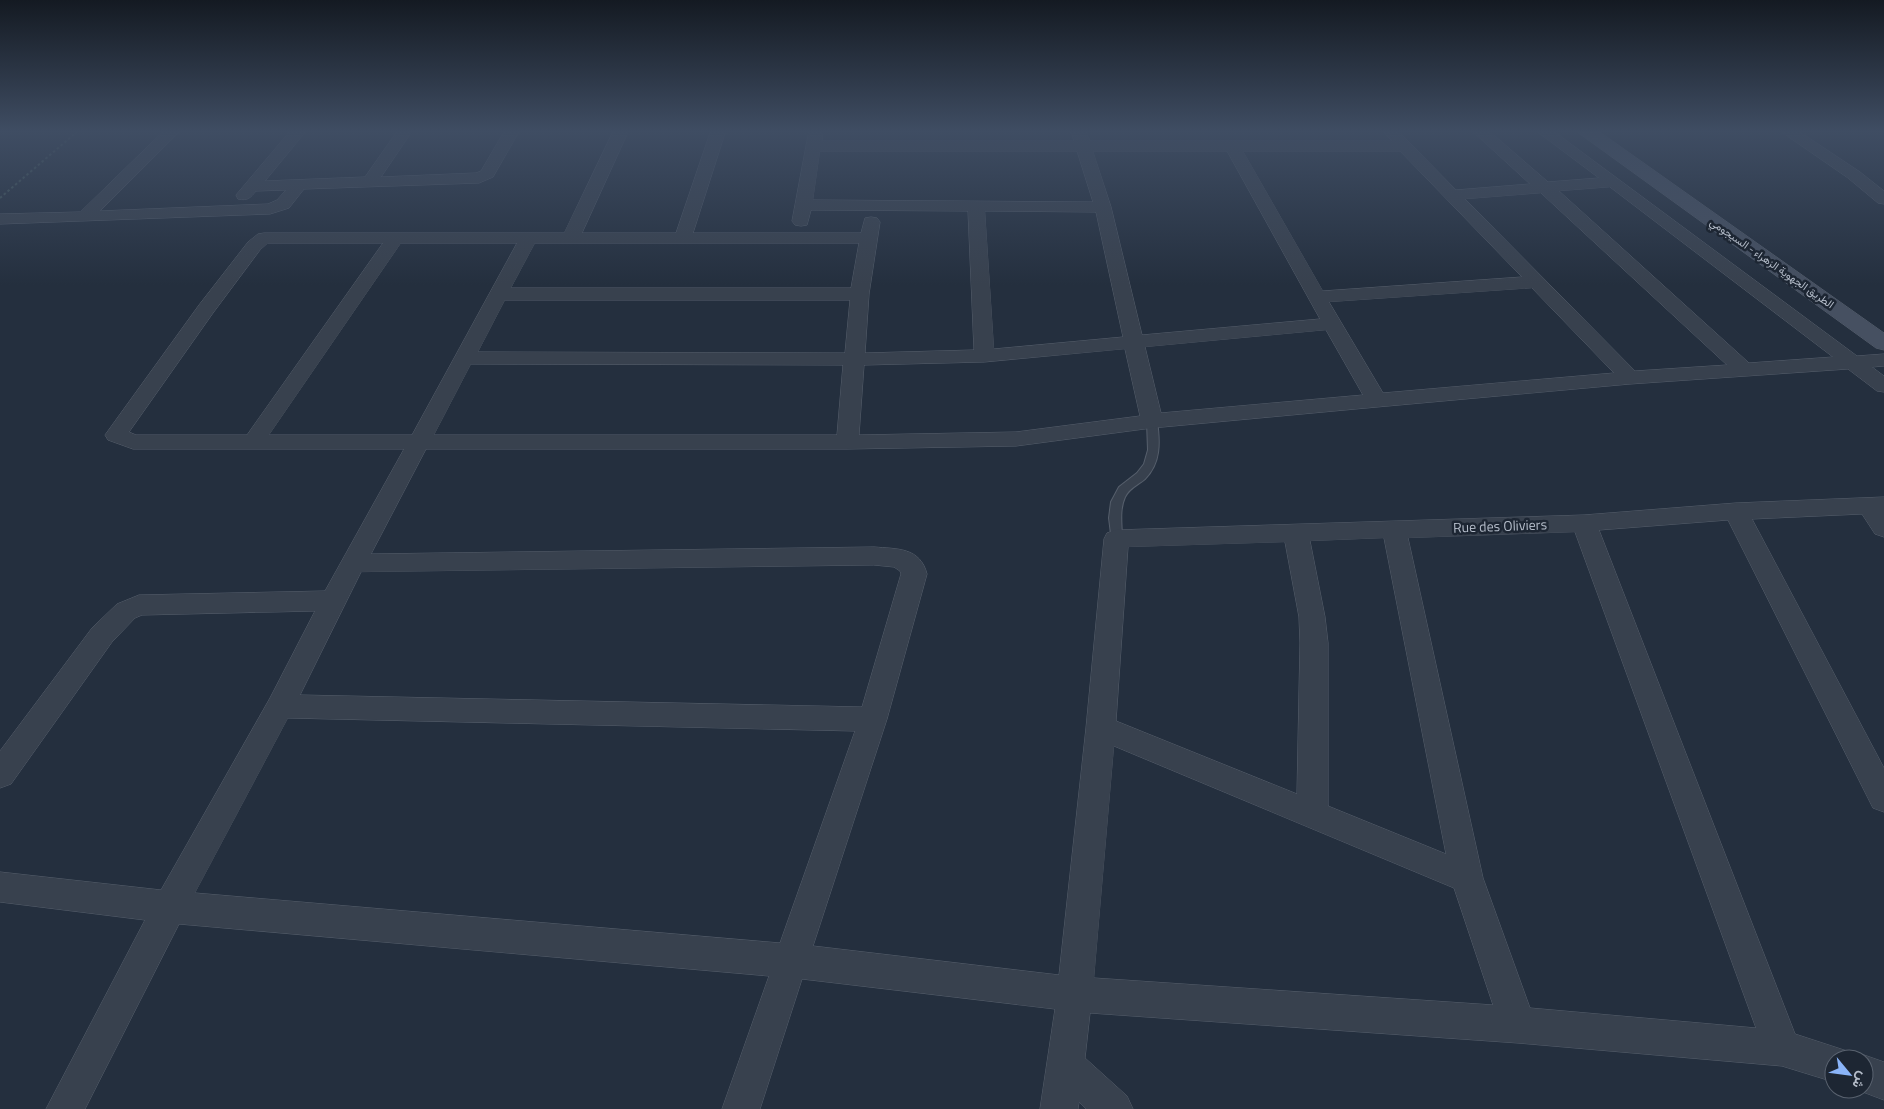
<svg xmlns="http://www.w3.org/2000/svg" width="1884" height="1109" font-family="'Titillium Web',Vazirmatn,sans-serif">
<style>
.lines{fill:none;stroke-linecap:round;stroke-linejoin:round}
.service-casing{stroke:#565f6c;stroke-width:2}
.minor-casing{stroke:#565f6c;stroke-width:1}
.secondary-casing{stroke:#565f6c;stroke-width:1}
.path{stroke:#44595c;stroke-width:2;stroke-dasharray:2.5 2.5;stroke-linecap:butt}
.service{fill:#38414e;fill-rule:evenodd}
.minor{fill:#38414e;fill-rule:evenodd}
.secondary{fill:#465061;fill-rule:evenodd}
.labels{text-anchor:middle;stroke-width:5;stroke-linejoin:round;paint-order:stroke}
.far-street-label{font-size:11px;fill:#b4bcc9;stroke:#1d2633}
.street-label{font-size:14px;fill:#b4bcc9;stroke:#1d2633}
</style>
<rect width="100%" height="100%" fill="#242f3e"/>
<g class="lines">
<defs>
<path id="service" d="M1152 418 1157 421C1160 442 1161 463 1145 479 1138 485 1129 488 1125 497 1119 510 1122 525 1122 539L1116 543 1112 542 1109 518 1111 502 1119 487 1137 473 1144 464 1148 450 1147 421Z"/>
<path id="minor" d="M165 130H181L100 211 268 204 277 200 286 190 256 191C250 198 248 201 238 199L236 195 291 130H307L265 181 365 177 398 130H413L381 177 476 173 481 171 505 130H520L493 177 479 183 304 189 289 208 270 214 0 224V214L80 212Z
M614 130H629L582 233H676L711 130H726L693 233H861L865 218 871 217 877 218 880 222 869 294 865 353 974 350 968 211 811 210 807 225 801 226 795 225 792 221 809 130H823L822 141H1074L1071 132 1073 130H1085L1090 141H1392L1384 133 1387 130H1397L1456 190 1530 184 1471 130H1488L1548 182 1599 178 1535 130H1552L1857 356 1884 354V366L1872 367 1884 376V392L1877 391 1848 369 1630 384 1377 407 1152 428 1016 446 847 449H426L371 554 874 547C897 549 920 547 927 574L887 719 813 946 1059 975 1086 728 1104 539 1107 533 1116 530 1584 515 1736 503 1884 497V537L1875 534 1862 514 1752 519 1884 768V812L1873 808 1728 520 1599 530 1795 1034 1847 1051 1850 1059H1834V1082L1782 1066 1518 1043 1090 1013 1085 1058 1127 1096 1133 1109H1086L1079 1102 1078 1109H1040L1055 1009 802 979 760 1109H722L769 976 179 924 85 1109H46L145 920 0 902V872L161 890 270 698 315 611 142 615 135 618 112 642 11 784 0 788V751L92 628 117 604 139 595 325 591 404 449H133L108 440 105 435 199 305 248 242 258 234 264 233H564ZM820 151H1077L1093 202 813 200ZM1093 151H1227L1320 319 1142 335 1111 207ZM1243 151H1400L1522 277 1323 291ZM1610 187 1833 357 1749 363 1559 191ZM1541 193 1727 365 1635 371 1465 199ZM985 211 1096 212 1123 337 994 349ZM268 243H383L247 435H136L129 432 213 313 260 250ZM401 243H517L412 435H269ZM535 243H859L851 288H511ZM1532 288 1614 373 1383 393 1329 302ZM505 300H850L845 353 478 352ZM1326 330 1363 395 1161 413 1145 347ZM1125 349 1140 416 1016 432 859 435 864 365 984 362ZM471 364 843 365 837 435H434ZM1575 532 1756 1028 1530 1008 1483 878 1408 538ZM1384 538 1446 854 1328 806V643L1325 617 1310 541ZM1285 542 1299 617 1300 643 1297 794 1116 721 1128 547ZM874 565 894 567 900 571 901 574 862 707 300 695 361 572ZM288 718 855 731 780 943 195 893ZM1114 746 1454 888 1493 1005 1094 978Z
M1779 130H1797L1860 172 1884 191V204L1878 203 1848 178Z
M1864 1055 1884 1062V1100L1855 1089H1864V1059H1855Z"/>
<path id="secondary" d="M1578 130H1597L1884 333V350L1876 348 1580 134Z"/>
</defs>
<use href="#service" class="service-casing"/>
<use href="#minor" class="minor-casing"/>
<use href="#secondary" class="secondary-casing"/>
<path class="path" d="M0 198 79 130"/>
<use href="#service" class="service"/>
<use href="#minor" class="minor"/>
<use href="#secondary" class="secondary"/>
</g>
<linearGradient id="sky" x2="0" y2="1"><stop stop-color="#141a22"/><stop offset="0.46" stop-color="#3f4d63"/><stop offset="1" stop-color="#3f4d63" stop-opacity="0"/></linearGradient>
<rect width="1884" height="285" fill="url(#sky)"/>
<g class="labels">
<g class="far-street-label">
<text transform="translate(1772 263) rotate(35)" y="4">الطريق الجهوية الزهراء - السيجومي</text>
</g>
<g class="street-label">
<text transform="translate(1500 526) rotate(-2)" y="5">Rue des Oliviers</text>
</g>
</g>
<g transform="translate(1849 1074) rotate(119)"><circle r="24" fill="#1d2633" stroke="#59626f"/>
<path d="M0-4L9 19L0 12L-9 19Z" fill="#8ab4f8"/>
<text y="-8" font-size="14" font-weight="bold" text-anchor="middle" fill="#b4bcc9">ش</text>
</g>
</svg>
